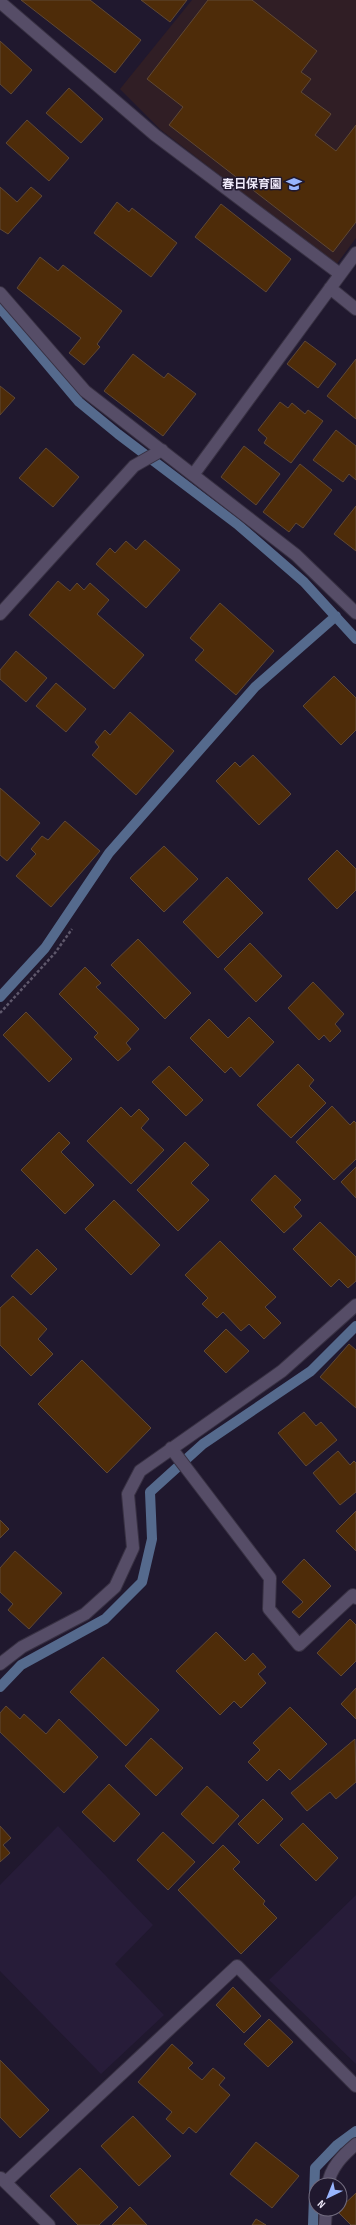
<svg xmlns="http://www.w3.org/2000/svg" width="356" height="2225" font-family="'Sofia Sans Condensed','Noto Sans JP',sans-serif">
<style>
.built{fill:#271c39}
.education{fill:#301e25}
.lines{fill:none;stroke-linecap:round;stroke-linejoin:round}
.stream{stroke:#556a8d;stroke-width:10}
.building{fill:#4e2c09;stroke:#5f4835}
.minor-casing{stroke:#383143;stroke-width:14}
.path{stroke:#5f586c;stroke-width:2.5;stroke-dasharray:3 2;stroke-linecap:butt}
.minor{stroke:#564d67;stroke-width:12}
.labels{text-anchor:middle;stroke-width:3;stroke-linejoin:round;paint-order:stroke}
.poi-label{font-size:12px;font-weight:bold;fill:#eee9f9;stroke:#20182e;text-anchor:end}
</style>
<rect width="100%" height="100%" fill="#20182e"/>
<path class="built" d="M58 1826 153 1925 115 1964 164 2015 101 2074 0 1971V1885Z
M356 1895V2064L269 1980Z"/>
<path class="education" d="M192 0H356V238L336 265 161 130 120 89Z"/>
<g class="lines">
<path class="stream" d="M0 308 79 402 118 434 237 524 304 582 356 639
M0 997 45 948 109 853 255 687 336 616
M0 1687 21 1665 105 1619 142 1582 152 1539 150 1492 203 1444 311 1371 356 1326
M313 2225 315 2168 337 2145 356 2131"/>
</g>
<path class="building" d="M21 0H90L141 40 115 73Z
M141 0H187L170 22Z
M208 0H252L317 51 301 72 311 79 301 92 331 114 315 135 336 151 356 125V222L333 252 169 125 183 107 147 79Z
M0 41 32 70 11 94 0 84Z
M69 88 103 119 81 143 46 113Z
M27 120 69 158 49 181 6 143Z
M0 187 17 202 31 187 42 196 8 234 0 229Z
M117 202 129 212 132 208 177 243 151 277 94 233Z
M221 204 291 259 266 292 195 237Z
M40 257 58 271 63 265 122 311 97 344 100 347 84 365 69 353 81 338 17 288Z
M305 341 336 364 318 388 287 364Z
M133 354 164 378 168 373 196 394 163 436 104 391Z
M356 359V419L327 396Z
M0 386 15 398 0 415Z
M280 402 288 408 292 403 305 414 308 410 323 421 291 463 264 443 267 438 258 430Z
M336 430 356 446V480L349 474 343 482 313 460Z
M244 446 280 474 256 505 221 477Z
M46 448 79 477 53 507 19 478Z
M300 464 332 490 303 528 296 523 289 532 263 512Z
M356 506V551L334 534Z
M145 540 180 570 146 608 96 564 110 548 115 553 126 541 136 550Z
M58 581 70 591 77 583 84 590 90 583 109 600 97 614 144 655 114 689 29 615Z
M220 603 274 651 236 695 195 660 204 650 190 638Z
M16 651 47 678 26 702 0 679V670Z
M334 676 356 698V730L341 745 303 706Z
M56 683 86 709 66 732 36 706Z
M130 712 174 751 136 795 92 755 99 747 95 742 105 730 110 735Z
M253 755 291 794 259 825 216 781 235 762 240 767Z
M0 788 40 823 7 861 0 855Z
M65 821 100 851 51 907 16 876 36 854 31 849 42 836 48 840Z
M164 846 198 879 164 912 130 878Z
M337 850 356 869V890L337 909 308 879Z
M227 877 263 913 218 958 183 922Z
M138 939 191 993 165 1019 111 965Z
M250 943 282 976 256 1002 224 969Z
M85 967 101 983 96 987 139 1029 126 1043 131 1049 118 1061 94 1037 98 1033 59 994Z
M313 982 344 1014 335 1024 341 1031 330 1042 324 1035 319 1040 288 1008Z
M26 1012 72 1059 49 1082 3 1035Z
M249 1017 274 1042 240 1077 231 1067 225 1073 190 1038 209 1019 228 1038Z
M298 1064 314 1080 309 1086 326 1103 291 1138 257 1105Z
M169 1066 203 1100 186 1116 152 1082Z
M332 1106 350 1125 354 1121 356 1123V1159L334 1180 296 1142Z
M121 1107 131 1117 139 1109 149 1119 141 1128 164 1150 131 1184 87 1141Z
M59 1132 70 1143 61 1152 94 1185 65 1214 21 1170Z
M185 1142 209 1165 191 1183 209 1200 178 1231 137 1190Z
M356 1167V1198L341 1182Z
M275 1175 301 1200 294 1207 302 1216 284 1233 251 1200Z
M114 1200 160 1245 131 1275 85 1229Z
M320 1222 356 1257V1281L348 1288 339 1279 331 1287 293 1249Z
M220 1241 276 1297 265 1307 281 1323 264 1339 249 1324 241 1331 223 1312 217 1318 202 1304 208 1298 185 1275Z
M37 1249 57 1269 31 1295 11 1276Z
M13 1296 47 1329 38 1339 53 1354 31 1376 0 1345V1308Z
M226 1329 249 1351 226 1373 204 1351Z
M349 1344 356 1350V1408L320 1377Z
M82 1360 151 1428 107 1473 38 1404Z
M304 1412 316 1426 321 1422 337 1440 306 1466 278 1433Z
M338 1451 350 1465 354 1461 356 1463V1492L340 1505 313 1473Z
M356 1511V1551L336 1531Z
M0 1520 9 1529 0 1538Z
M15 1551 62 1593 29 1629 8 1610 13 1604 0 1592V1568Z
M304 1559 331 1586 299 1618 292 1612 303 1602 282 1582Z
M350 1619 356 1625V1661L341 1676 317 1653Z
M216 1632 245 1661 253 1653 266 1667 258 1674 266 1683 241 1708 234 1701 220 1715 176 1671Z
M103 1657 159 1710 126 1746 70 1692Z
M356 1688V1719L341 1704Z
M6 1706 20 1719 24 1714 46 1734 59 1719 98 1757 64 1793 0 1732V1713Z
M290 1707 327 1744 290 1780 279 1769 267 1781 248 1762 260 1750 253 1743Z
M151 1738 183 1768 156 1796 125 1766Z
M355 1739 356 1782 336 1799 330 1792 307 1811 291 1793Z
M109 1784 140 1814 114 1842 82 1812Z
M207 1786 239 1816 213 1844 181 1814Z
M263 1799 283 1819 258 1844 238 1824Z
M303 1823 338 1858 316 1881 280 1845Z
M0 1826 11 1838 3 1845 10 1853 0 1862Z
M163 1832 195 1862 168 1890 137 1860Z
M223 1845 240 1862 233 1869 265 1901 263 1904 277 1918 241 1954 178 1890Z
M233 1987 261 2016 244 2033 216 2005Z
M269 2019 293 2042 268 2067 244 2044Z
M172 2044 193 2063 188 2068 202 2080 213 2068 225 2078 219 2085 230 2095 196 2133 189 2127 183 2134 166 2119 172 2112 138 2082Z
M0 2060 49 2110 20 2138 0 2117Z
M133 2116 171 2156 139 2186 101 2146Z
M256 2142 299 2176 272 2208 230 2174Z
M80 2168 118 2207 99 2225H78L50 2196Z
M356 2193V2225H351L337 2211Z
M130 2207 147 2225H112Z
M256 2219 266 2225H252Z"/>
<g class="lines">
<defs>
<path id="minor" d="M0 2 155 135 340 274
M330 288 356 309
M0 293 85 391 296 555 356 613
M193 475 356 253
M0 614 134 466 162 450
M171 1448 270 1578 269 1609 299 1645 353 1595 356 1598
M0 1664 22 1647 85 1614 115 1587 133 1548 128 1494 140 1471 282 1371 356 1305
M1 2178 49 2225
M6 2182 237 1966 356 2086
M328 2185C330 2168 343 2155 356 2144
M325 2225 326 2209"/>
</defs>
<use href="#minor" class="minor-casing"/>
<path class="path" d="M0 1013 55 953 72 929"/>
<use href="#minor" class="minor"/>
</g>
<defs>
<symbol id="school-bare" viewBox="-9 -9 18 18"><path d="M0-5L7-2L0 1L-7-2ZM-4 1L0 2.5L4 1V4Q0 6-4 4Z" fill="#98b5fd" stroke="#20182e" stroke-width="2.5" paint-order="stroke"/></symbol>
</defs>
<g fill-rule="evenodd">
<use href="#school-bare" x="283" y="173" width="22" height="22"/>
</g>
<g class="labels">
<g class="poi-label">
<text x="282" y="188">春日保育園</text>
</g>
</g>
<g transform="translate(328 2197) rotate(223)"><circle r="19" fill="#20182e" stroke="#726c7f"/>
<path d="M0-3L7 15L0 10L-7 15Z" fill="#98b5fd"/>
<text y="-6" font-size="11" font-weight="bold" text-anchor="middle" fill="#eee9f9">N</text>
</g>
</svg>
